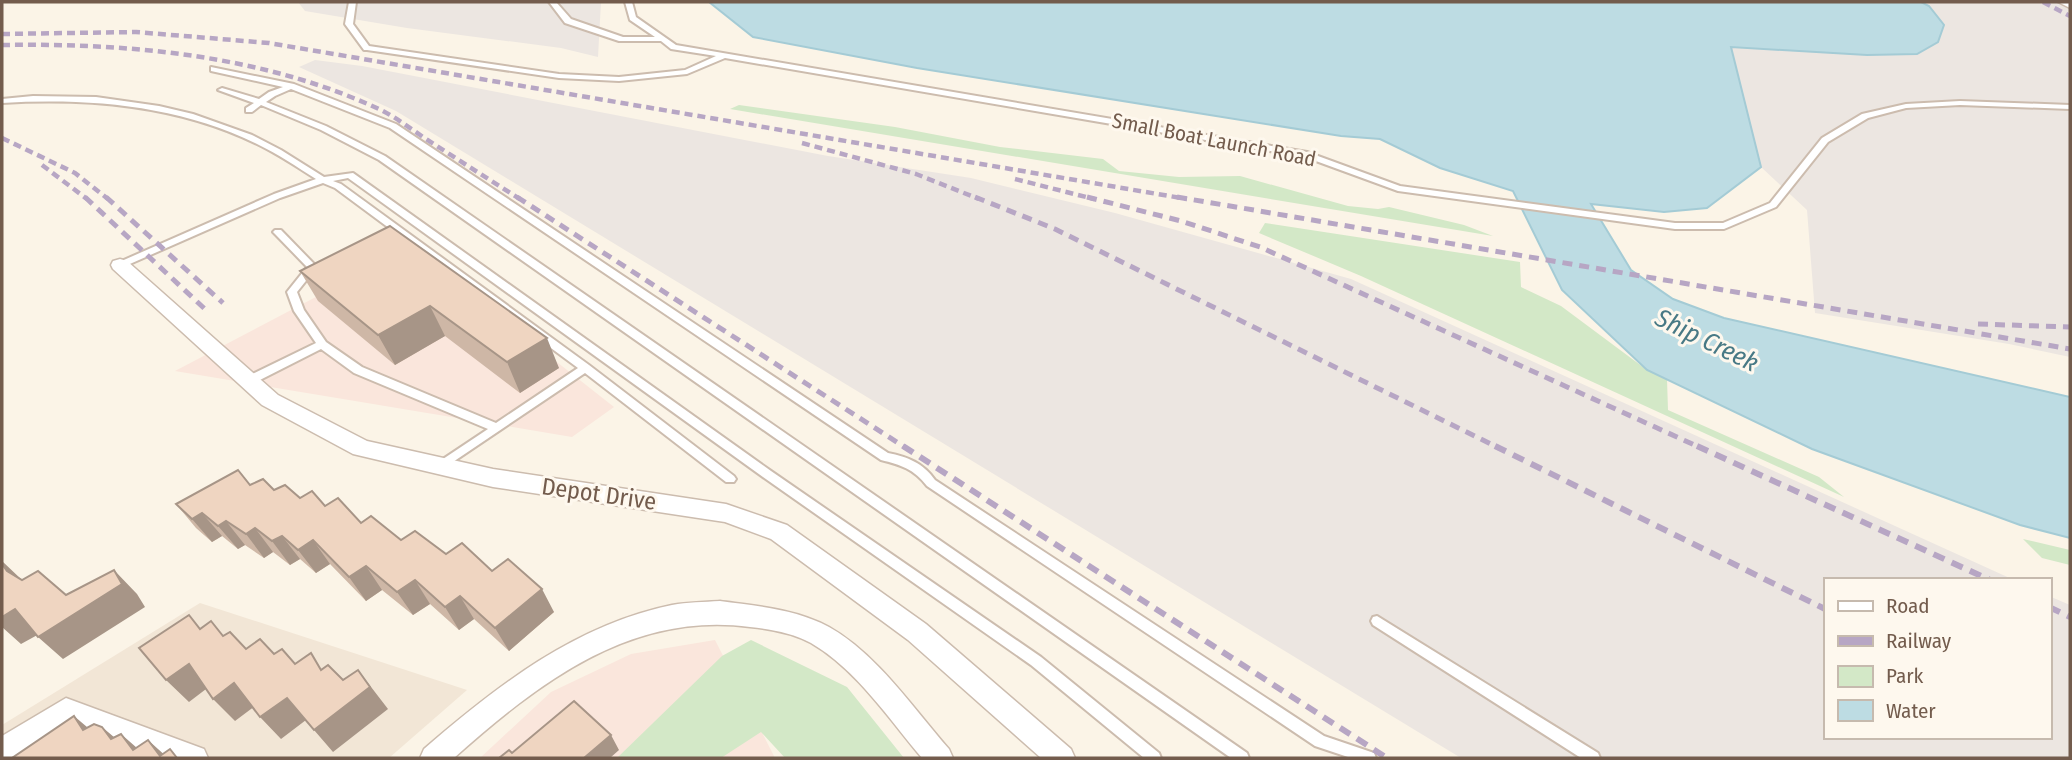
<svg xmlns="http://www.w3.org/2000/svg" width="2072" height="760" font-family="'Fira Sans Condensed',sans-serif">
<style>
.residential{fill:#f2e6d6}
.commercial{fill:#fae6dc}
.industrial{fill:#ece6e1}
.green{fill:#d3e8c7}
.water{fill:#bddce3;stroke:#a4cbd5;stroke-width:2}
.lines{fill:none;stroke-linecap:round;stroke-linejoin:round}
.service-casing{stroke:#ccbcae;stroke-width:4}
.minor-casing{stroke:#ccbcae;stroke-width:3}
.service{fill:#fff;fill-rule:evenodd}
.minor{fill:#fff;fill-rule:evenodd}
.rail-far2{stroke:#b7a6c4;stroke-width:4.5;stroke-dasharray:8 5;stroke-linecap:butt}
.rail-far1{stroke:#b7a6c4;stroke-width:5;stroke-dasharray:10 7;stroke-linecap:butt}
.rail{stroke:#b7a6c4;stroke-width:6;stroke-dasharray:12 8;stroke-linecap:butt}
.wall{fill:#ceb7a6}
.shaded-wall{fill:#a79587}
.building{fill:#efd5c1;stroke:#a79587;stroke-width:2}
.labels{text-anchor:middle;stroke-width:6;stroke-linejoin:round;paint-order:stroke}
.far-street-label{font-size:21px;fill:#735c4d;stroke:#fef8ee}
.street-label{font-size:24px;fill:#735c4d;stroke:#fef8ee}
.water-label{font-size:26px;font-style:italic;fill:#487985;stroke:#fef8ee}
</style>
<rect width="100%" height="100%" fill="#fbf4e7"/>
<path class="residential" d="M200 603 467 690 389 758H2V725Z"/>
<path class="commercial" d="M411 247 614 407 572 437 175 371Z
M715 640 775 758H480L551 692 631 654Z"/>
<path class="industrial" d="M298 2H601L598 57 561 48 407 28 305 11Z
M1921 2H2070V357L2009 344 1815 313 1807 210 1761 167 1731 47 1867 55 1917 54 1929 6Z
M315 60 362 66 828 156 971 178 1115 213 1351 279 2014 580H1825V737H2049V596L2070 605V758H1461L396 111 299 67Z"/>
<path class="green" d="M739 105 895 127 1000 147 1103 159 1119 171 1179 177 1240 176 1348 206 1378 209 1389 207 1464 225 1493 236 730 109Z
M1265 223 1520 262 1521 287 1561 306 1647 370 1667 379 1668 410 1819 477 1844 497 1361 276 1259 233Z
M2023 539 2070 550V565L2042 558Z
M751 640 847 687 904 758H785L761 732 721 758H617L722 656Z"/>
<path class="water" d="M709 2H1921L1929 6 1944 25 1938 42 1917 54 1867 55 1731 47 1761 167 1707 208 1664 212 1591 204 1631 270 1673 299 1724 318 2070 397V538L2020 525 1812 449 1647 370 1562 290 1513 191 1440 168 1380 139 1341 136 917 68 753 37Z"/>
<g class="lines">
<defs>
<path id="service" d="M349 2H356L353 24 369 46 559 74 619 77 685 70 716 56 671 49 661 41H619L565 23 549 2H556L571 19 623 37H655L630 20 625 2H632L636 17 676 45 1307 152 1400 186 1675 223H1723L1770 203 1822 138 1862 114 1906 104 1960 101 2070 105V109L1960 105 1906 108 1868 118 1828 142 1776 207 1724 229H1675L1398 191 1305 157 725 58 687 74 619 81 559 78 367 50H364L345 24Z
M211 67 294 84 396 124 888 453C908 457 923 463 935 480L1324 736 1374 753 1376 758H1351L1315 746 927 486C914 469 901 465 881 460L390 128 291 89 275 96 266 102 326 126 385 156 1247 753 1249 758H1231L379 160 321 130 261 105 252 112H246V108L254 103 218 90 222 88 259 99 269 92 283 87 211 71Z
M33 96 96 97 159 106 193 114 252 135 281 150 324 177 353 173 771 471 1041 657 1159 753 1161 758H1144L1031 665 763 477 348 178 333 181 341 184 589 365 734 476 736 479 734 482H726L585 373 441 470 437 469 435 466 437 463 488 429 354 373 321 349 252 384H244L243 381 244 378 316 343 294 311 287 292 307 267 275 234 273 232 275 230H281L317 267 297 292 304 310 326 342 362 367 496 423 578 368 335 188 323 183 280 198 123 267H117L115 265 117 263 274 194 316 179C297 167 278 154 257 144 177 105 89 98 2 103V99Z
M1377 616 1598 753 1600 758H1581L1373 625 1371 621 1373 617Z"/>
<path id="minor" d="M2058 2H2070V8Z
M120 259 127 261 278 395 367 441 493 469 726 504 787 525 926 624 1071 749 1075 758H1041L908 640 771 539 725 522 493 487 353 454 262 405 113 269 111 265 113 261Z
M720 601C756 606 796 609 829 627 877 654 913 708 949 749L953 758H922C889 719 856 669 811 643 793 633 771 629 750 627 631 611 538 683 454 758H420L424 749C497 686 575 625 672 605 687 602 704 602 720 601Z
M66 698 204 749 208 758H160L68 723 15 758H2V736Z"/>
</defs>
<use href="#service" class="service-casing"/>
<use href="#minor" class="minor-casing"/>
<use href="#service" class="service"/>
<use href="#minor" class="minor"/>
<path class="rail-far2" d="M2043 2 2070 16
M2 34 136 32 269 43 1187 199
M2 45C130 43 263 55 381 110 397 118 411 129 426 139 457 159 488 179 520 199
M2 138 75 173 108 199
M802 143 916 174 979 199
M42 165 87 199
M1015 179 1094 199"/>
<path class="rail-far1" d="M85 197 207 311
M106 197 223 303
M517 197 906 448
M975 197 1055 229 1499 448
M1087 197 1181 221 1260 247 1701 448
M1177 197 2070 349
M1978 324 2070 327"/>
<path class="rail" d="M903 446 1387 758
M1495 446 1825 609
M1697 446 1990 580
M2049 607 2070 617"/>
</g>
<path class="wall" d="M390 226 559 368 520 393 445 336 395 365 318 301 300 271Z
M250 485 300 498 325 506 401 540 446 554 492 571 554 612 509 651 474 619 459 630 430 604 413 615 382 590 366 601 330 564 316 573 300 559 290 565 273 552 264 558 245 545 238 549 222 536 212 542 196 528 176 504Z"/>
<path class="shaded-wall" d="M430 306 445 336 395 365 378 335Z
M547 338 559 368 520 393 507 362Z
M202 513 222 536 212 542 192 519Z
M226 521 245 545 238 549 218 526Z
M255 528 273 552 264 558 246 534Z
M282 536 300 559 290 565 272 541Z
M313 540 330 564 316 573 298 550Z
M2 561 22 580 7 571 2 564Z
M366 566 382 590 366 601 349 577Z
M114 570 137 594 145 607 63 659 38 637Z
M415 580 430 604 413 615 397 592Z
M542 589 554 612 509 651 495 628Z
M460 596 474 619 459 630 445 607Z
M15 609 41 633 21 644 2 627V617Z
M189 664 210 686 189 702 166 680Z
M358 670 388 709 333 752 314 730Z
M234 683 255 706 235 721 213 699Z
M287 698 306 720 281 739 260 717Z
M74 716 100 738 83 730Z
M102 727 127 748 111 739Z
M121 734 145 755 133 750Z
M611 735 619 750 610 758H584Z
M148 740 168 758 160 756Z"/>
<path class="building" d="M390 226 547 338 507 362 430 306 378 335 300 271Z
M238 470 250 485 263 479 274 490 285 485 300 498 312 491 325 506 338 498 361 523 371 516 401 540 415 531 446 554 462 543 492 571 508 559 542 589 495 628 460 596 445 607 415 580 397 592 366 566 349 577 313 540 298 550 282 536 272 541 255 528 246 534 226 521 218 526 202 513 192 519 176 504Z
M2 564 7 571 22 580 38 571 66 595 114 570 122 584 38 637 15 609 2 617Z
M189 615 200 629 211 621 223 636 230 632 246 649 260 639 274 654 282 649 295 664 311 653 321 670 328 665 343 680 358 670 370 687 314 730 287 698 260 717 234 683 213 699 189 664 166 680 139 648Z
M574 701 611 735 584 758H499L509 750 512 753Z
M74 716 83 730 94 724 102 727 111 739 121 734 133 750 148 740 160 756 170 749 177 758H12Z"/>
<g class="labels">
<g class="far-street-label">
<text transform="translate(1214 140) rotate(11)" y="7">Small Boat Launch Road</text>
</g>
<g class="street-label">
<text transform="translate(599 494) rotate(8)" y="8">Depot Drive</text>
</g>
<g class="water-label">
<text transform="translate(1707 340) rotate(26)" y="9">Ship Creek</text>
</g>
</g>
<rect width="2072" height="760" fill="none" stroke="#735c4d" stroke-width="7"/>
<rect x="1824" y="578" width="228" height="161" fill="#fef8ee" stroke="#c6baae" stroke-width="2"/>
<rect x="1838" y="601" width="35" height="10" fill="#ffffff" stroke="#c6baae" stroke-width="2"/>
<text x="1886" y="613" font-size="21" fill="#735c4d">Road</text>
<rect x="1838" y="636" width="35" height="10" fill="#b7a6c4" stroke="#c6baae" stroke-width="2"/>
<text x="1886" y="648" font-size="21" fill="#735c4d">Railway</text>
<rect x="1838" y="666" width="35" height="21" fill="#d3e8c7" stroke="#c6baae" stroke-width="2"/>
<text x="1886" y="683" font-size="21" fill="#735c4d">Park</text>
<rect x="1838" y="700" width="35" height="21" fill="#bddce3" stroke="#c6baae" stroke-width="2"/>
<text x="1886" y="718" font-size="21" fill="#735c4d">Water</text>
</svg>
